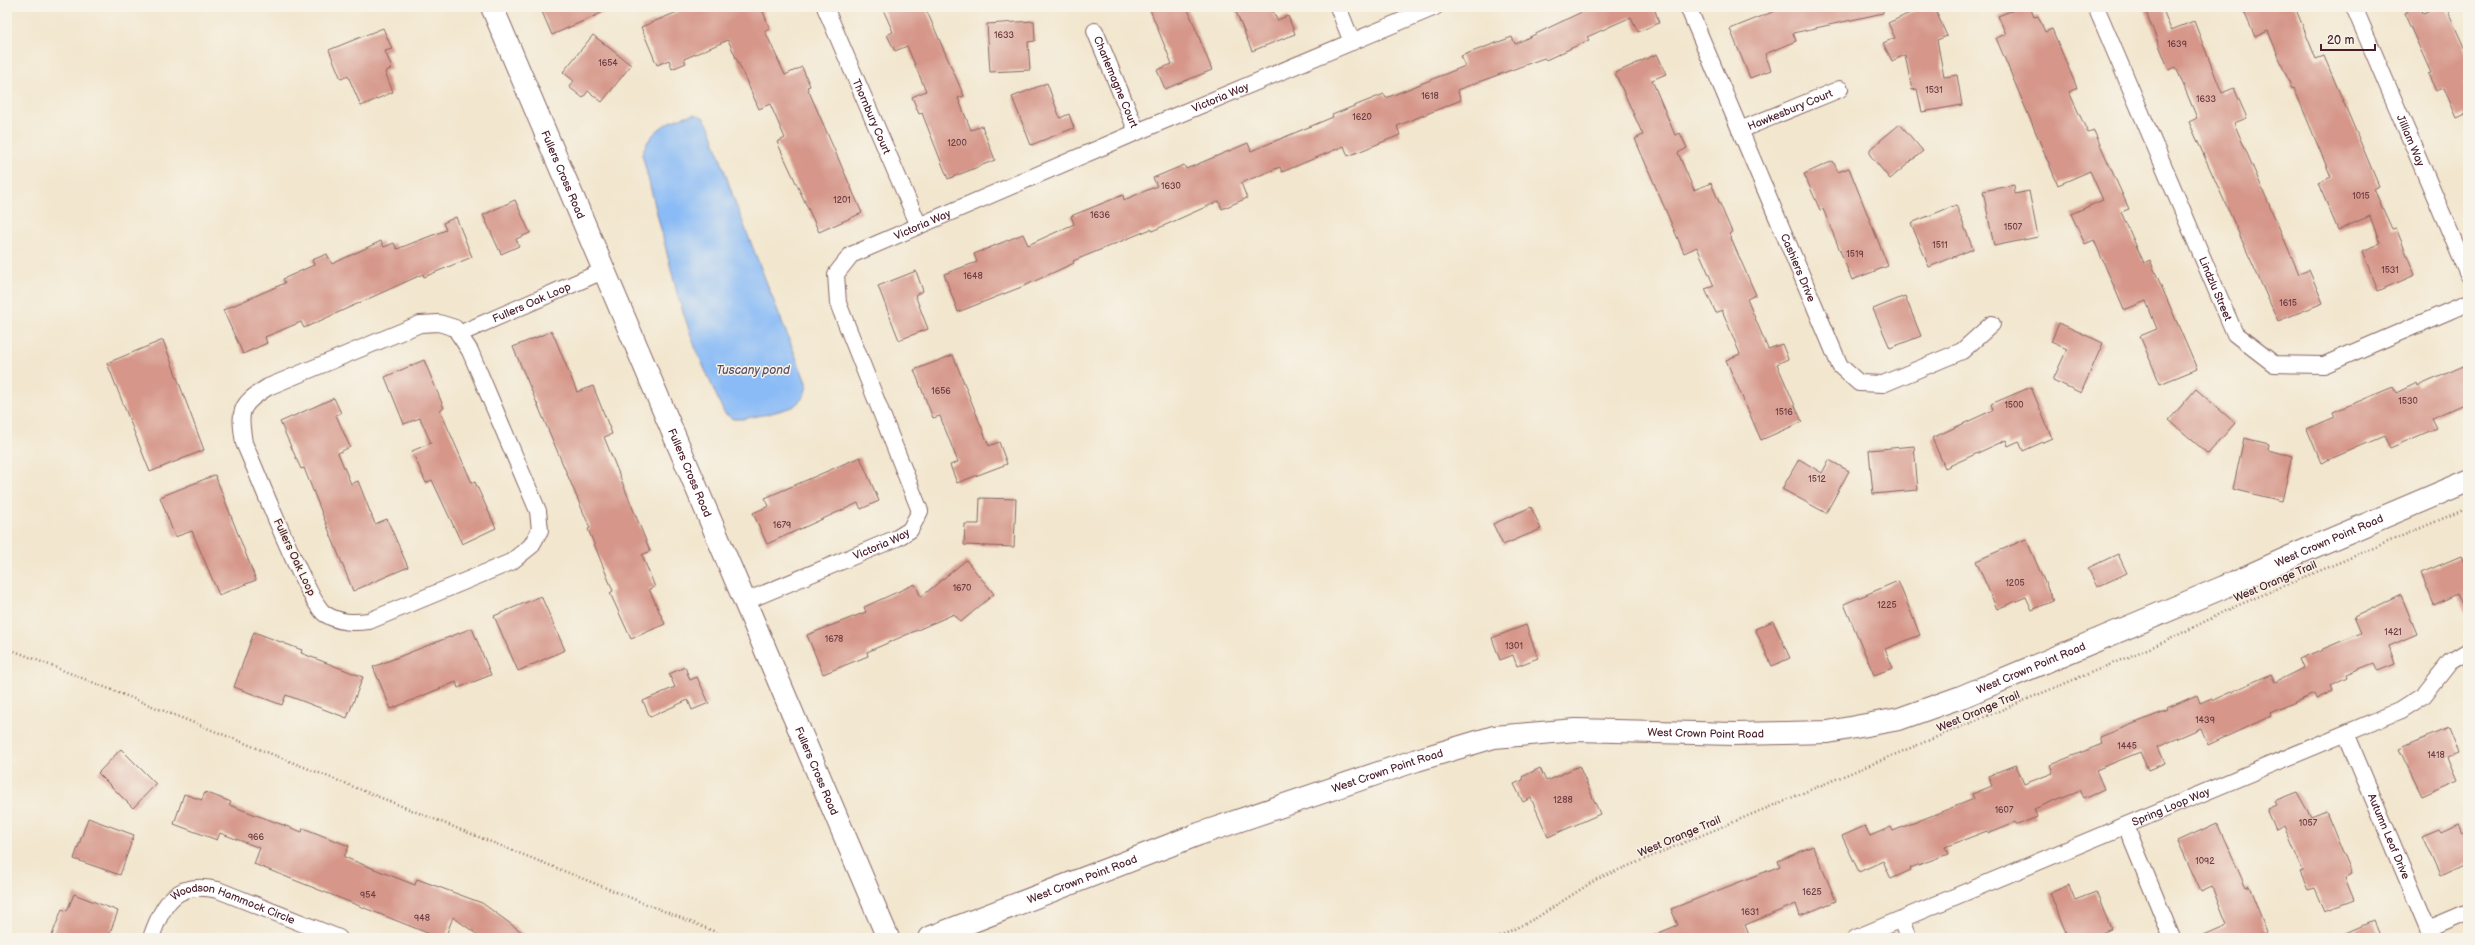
<svg xmlns="http://www.w3.org/2000/svg" width="2475" height="945" font-family="'Balsamiq Sans',sans-serif">
<style>
.water{fill:#8abbf6;stroke:#6a6d90}
.building{fill:#d6978a}
.lines{fill:none;stroke-linecap:round;stroke-linejoin:round}
.street-casing{stroke:#856564;stroke-width:18}
.secondary-casing{stroke:#856564;stroke-width:24}
.path{stroke:#856564;stroke-width:2.5;stroke-dasharray:1 3;stroke-linecap:butt}
.street{stroke:#fff;stroke-width:16}
.secondary{stroke:#fff;stroke-width:22}
.labels{text-anchor:middle;stroke-width:3;stroke-linejoin:round;paint-order:stroke}
.number-label{font-size:9px;fill:#6d3d43}
.street-label{font-size:11px;fill:#4a1f2b;stroke:#f7f3e8}
.water-label{font-size:12px;font-style:italic;fill:#5d4e68;stroke:#f7f3e8}
</style>
<rect width="100%" height="100%" fill="#f7f3e8"/>
<filter id="ink" filterUnits="userSpaceOnUse"><feTurbulence type="fractalNoise" baseFrequency=".025" numOctaves="2"/><feDisplacementMap in="SourceGraphic" scale="8" xChannelSelector="R" yChannelSelector="G"/><feConvolveMatrix kernelMatrix="1 2 1 2 8 2 1 2 1" color-interpolation-filters="sRGB"/></filter>
<filter id="wash" filterUnits="userSpaceOnUse"><feTurbulence type="fractalNoise" baseFrequency=".012" numOctaves="4" result="noise"/><feDisplacementMap in="SourceGraphic" scale="16" xChannelSelector="R" yChannelSelector="G"/><feGaussianBlur stdDeviation="0.9" result="paint"/><feColorMatrix in="noise" values="0 0 0 0 0 0 0 0 0 0 0 0 0 0 0 0 0 1.4 0 .05"/><feComposite in="paint" operator="in"/></filter>
<g filter="url(#wash)">
<rect width="100%" height="100%" fill="#f2e6ce"/>
<path class="water" d="M694 114 703 117 710 128 736 205 807 385 804 397 793 407 768 414 742 419H733L724 413 695 347 678 297 642 154C651 129 669 120 694 114Z"/>
<g id="blocks">
<path class="building" d="M540 7H615L552 35Z
M689 7H761L770 29 765 31 785 75 802 67 810 86 807 87 862 213 819 232 777 142 785 138 770 104 759 109 728 40 684 59 686 63 672 69 669 60 657 65 641 27Z
M882 7H925L964 96 958 98 971 130 982 126 995 160 948 179 922 113 919 114 912 97 926 91 907 46 895 51 887 35 893 32Z
M1149 7H1187L1212 70 1165 89 1157 70 1172 64Z
M1234 7H1271L1277 20 1288 16 1295 34 1252 51Z
M1592 7H1654L1659 23 1638 32 1631 17 1587 37 1589 40 1546 60 1544 58 1457 90 1461 100 1397 126 1400 135 1348 156 1344 146 1282 172 1280 167 1241 183 1247 198 1222 209 1219 201 1152 231 1151 229 1073 261 1074 263 1024 286 958 312 944 274 977 262 974 254 1023 234 1028 245 1074 224 1071 216 1123 195 1124 200 1157 186 1153 178 1184 165 1186 169 1248 143 1251 151 1333 117 1332 115 1384 94 1386 98 1465 66 1461 56 1512 37 1515 44Z
M1785 7H1883V13L1793 33 1796 41 1765 54 1771 70 1750 78 1730 29Z
M1923 7H1934L1947 36 1937 40 1944 77 1957 75 1962 105 1922 112 1917 89 1912 90 1905 55 1892 61 1883 43 1895 38 1888 23Z
M2021 7H2030L2034 17 2038 16 2045 32 2052 29 2077 88 2069 92 2088 133 2094 131 2129 209 2121 212 2144 263 2150 260 2197 369 2160 384 2140 336 2157 329 2146 301 2124 310 2094 240 2085 244 2071 214 2103 200 2090 171 2058 185 1996 38 2006 34 1998 16Z
M2144 7H2162L2171 30 2194 21 2222 93 2234 88 2247 118 2234 123 2299 274 2309 270 2323 303 2278 321 2189 122 2197 118 2176 67 2169 70Z
M2242 7H2295L2316 59 2324 56 2379 186 2374 189 2392 229 2396 228 2415 275 2378 291 2362 251 2380 244 2370 216 2338 230 2318 183 2331 177 2294 88 2292 89 2268 31 2255 37Z
M2417 7H2421L2423 13 2438 7H2446L2468 56V113L2457 118 2444 88 2436 91 2428 74 2431 73 2404 13Z
M1034 21 1035 41 1028 42 1030 70 990 72 987 24Z
M383 28 392 49 385 51 392 68 385 72 393 92 361 106 348 76 341 79 329 50Z
M593 35 631 65 602 102 588 91 583 98 569 87 574 81 563 72Z
M1657 54 1666 74 1652 80 1675 135 1680 133 1687 148 1678 153 1694 190 1711 183 1732 232 1729 234 1756 295 1747 299 1768 349 1782 344 1788 359 1777 364 1802 422 1761 440 1726 360 1740 354 1722 310 1716 313 1705 289 1714 286 1697 247 1684 253 1635 139 1643 135 1615 73Z
M1047 83 1060 118 1069 114 1074 128 1031 145 1012 97Z
M1900 124 1923 151 1890 179 1870 155V149Z
M1833 161 1838 172 1849 168 1888 266 1852 280 1823 209 1820 210 1804 174Z
M2014 185 2015 194 2029 191 2038 237 1994 246 1983 191Z
M515 200 530 233 516 239 519 246 501 254 483 215Z
M1956 205 1973 249 1929 267 1911 223Z
M456 217 472 257 424 277 423 274 304 328 301 322 265 337 267 343 243 354 223 310 285 283 283 279 314 265 312 260 327 254 332 264 381 241 384 247 394 243 397 249 446 230 443 223Z
M916 271 923 291 915 295 928 329 899 340 878 286Z
M1905 296 1921 336 1890 348 1873 309Z
M2059 323 2103 343 2081 393 2053 380 2067 349 2051 342Z
M552 331 577 392 593 386 612 434 604 437 650 551 642 555 655 587 649 589 665 624 631 639 610 593 613 591 588 529 590 528 513 347Z
M163 340 204 450 150 472 107 363Z
M953 355 989 446 999 442 1007 464 957 483 950 465 958 462 940 416 933 418 914 370Z
M424 360 444 408 440 410 472 483 475 482 496 528 462 544 432 480 426 483 412 451 431 443 420 418 404 424 385 377Z
M2468 364V402L2432 418 2437 428 2390 448 2384 436 2321 463 2307 429 2335 417 2333 412 2393 387 2396 393 2417 383 2418 386Z
M2031 387 2052 438 2023 451 2019 441 2008 446 2006 440 1945 468 1932 438 1993 410 1991 404Z
M2196 389 2235 423 2208 454 2169 420Z
M334 398 341 413 336 415 350 447 338 453 351 484 358 481 375 524 387 519 408 567 353 591 304 468 301 469 280 422Z
M2244 438 2269 444 2268 450 2292 456 2282 501 2233 489Z
M1914 446 1918 490 1873 494 1869 450Z
M860 457 879 501 861 509 858 503 767 544 753 513 769 506 765 498Z
M1799 459 1822 473 1829 460 1849 471 1826 513 1782 489Z
M215 475 256 580 219 595 192 531 175 537 160 497Z
M980 498 1016 499 1014 547 964 545 965 524H979Z
M1531 507 1541 529 1503 545 1493 524Z
M2026 539 2053 601 2032 610 2026 597 1997 609 1976 561Z
M2118 554 2127 573 2097 587 2088 568Z
M2461 556 2468 570V617L2457 594 2434 605 2421 573Z
M966 560 994 594 961 622 954 614 867 652 868 656 823 674 807 635 866 612 864 607 915 584 921 597Z
M1898 581 1920 635 1885 649 1893 668 1874 675 1844 604Z
M2401 595 2417 634 2389 646 2395 664 2378 671 2374 663 2346 674 2347 677 2331 685 2333 691 2316 699 2314 694 2270 713 2271 716 2208 745 2201 728 2158 747 2165 763 2148 770 2140 752 2096 770 2104 789 2084 798 2080 790 2034 809 2037 817 2017 825 2015 822 1988 833 1987 831 1945 847 1948 854 1910 868 1911 870 1891 879 1883 861 1859 872 1842 836 1865 826 1870 836 1891 827 1893 831 1974 799 1972 794 1992 786 1988 776 2016 765 2024 784 2053 773 2050 765 2102 744 2100 737 2168 710 2167 708 2197 695 2200 703 2212 698 2213 700 2271 674 2275 682 2303 668 2299 659 2361 633 2354 617Z
M541 596 565 650 518 671 494 616Z
M1773 621 1790 658 1772 666 1755 629Z
M1526 625 1538 658 1517 666 1513 655 1500 660 1492 638Z
M472 628 491 675 458 688 456 682 391 709 373 667Z
M254 632 302 650 301 653 363 677 347 718 286 695 282 705 234 687Z
M685 667 690 680 697 677 709 703 692 710 688 700 650 717 643 701 675 687 669 674Z
M2448 728 2458 753 2448 757 2458 780 2422 796 2399 749Z
M121 749 156 784 133 808 98 773Z
M1579 766 1600 814 1548 837 1531 798 1523 802 1514 784 1523 780 1522 777 1540 768 1546 781Z
M205 792 231 802 229 805 302 832 303 828 349 846 344 857 415 885 417 879 482 903 530 938H482L453 917 445 938H440L254 864 260 848 220 833 217 840 174 824 184 794 202 800Z
M2297 792 2311 817 2326 811 2352 874 2345 878 2354 900 2325 911 2315 888 2308 890 2300 872 2303 871 2284 826 2276 830 2267 809 2276 805 2274 801Z
M88 818 134 835 120 875 74 859Z
M2217 823 2246 888 2249 886 2267 932 2253 938H2197L2227 925 2212 887 2201 892 2178 841Z
M2458 824 2463 833 2468 831V863L2440 876 2422 836 2439 829 2441 832Z
M1813 846 1836 901 1800 916 1796 904 1745 925 1749 935 1740 938H1647L1678 925 1671 909 1780 866 1778 861Z
M2069 885 2075 900 2096 892 2111 929 2090 938H2068L2050 893Z
M74 894 118 911 108 938H51L62 909 67 911Z
M2373 921 2380 938H2334Z"/>
</g>
</g>
<g filter="url(#ink)">
<use href="#blocks" fill-opacity="0" stroke="#856564" stroke-width="1"/>
<g class="lines">
<defs>
<g id="street">
<path id="s1" d="M825 7 919 226"/>
<path d="M1338 7 1352 42"/>
<path id="s2" d="M1688 7 1840 366 1859 383 1883 384 1962 351 1992 324"/>
<path id="s3" d="M2096 7 2235 334 2274 364 2324 365 2468 303"/>
<path id="s4" d="M2354 7 2468 274"/>
<path id="s5" d="M1095 31 1137 132"/>
<path id="s6" d="M1740 130 1840 89"/>
<path d="M439 323 455 328 470 351 538 511 540 530 531 546 511 562 369 621C353 623 340 623 325 614 307 602 257 471 244 443 239 410 239 405 268 387L420 324Z"/>
<path id="s7" d="M459 334 603 271"/>
<path id="s8" d="M744 602 897 538 910 530 920 511 838 303 836 274 851 255 1137 132 1435 7"/>
<path id="s9" d="M2346 734 2432 938"/>
<path d="M2126 826 2172 938"/>
<path d="M1901 920 1908 938"/>
<path d="M2428 929 2468 912"/>
<path id="s10" d="M151 938C163 902 177 880 218 890L339 938"/>
<path id="s11" d="M1856 938 2399 711 2424 695 2450 662 2468 651"/>
</g>
<g id="secondary">
<path id="s12" d="M492 7 888 938"/>
<path id="s13" d="M929 938 1199 834 1417 760 1494 737 1576 730 1734 734 1828 732 1899 719 1961 697 2224 587 2292 556 2468 481"/>
</g>
</defs>
<use href="#street" class="street-casing"/>
<use href="#secondary" class="secondary-casing"/>
<path class="path" d="M7 648 731 938
M1496 938 1536 918 1597 879 2164 642 2234 607 2468 508"/>
<use href="#street" class="street"/>
<use href="#secondary" class="secondary"/>
</g>
</g>
<g class="labels">
<g class="number-label">
<text x="1004" y="38">1633</text>
<text x="2177" y="47">1639</text>
<text x="608" y="66">1654</text>
<text x="1934" y="93">1531</text>
<text x="1430" y="99">1618</text>
<text x="2206" y="102">1633</text>
<text x="1362" y="120">1620</text>
<text x="957" y="146">1200</text>
<text x="1171" y="189">1630</text>
<text x="2361" y="199">1015</text>
<text x="842" y="203">1201</text>
<text x="1100" y="218">1636</text>
<text x="2013" y="230">1507</text>
<text x="1940" y="248">1511</text>
<text x="1855" y="257">1519</text>
<text x="2390" y="273">1531</text>
<text x="973" y="279">1648</text>
<text x="2288" y="306">1615</text>
<text x="941" y="394">1656</text>
<text x="2408" y="404">1530</text>
<text x="2014" y="408">1500</text>
<text x="1784" y="415">1516</text>
<text x="1817" y="482">1512</text>
<text x="782" y="528">1679</text>
<text x="2015" y="586">1205</text>
<text x="962" y="591">1670</text>
<text x="1887" y="608">1225</text>
<text x="2393" y="635">1421</text>
<text x="834" y="642">1678</text>
<text x="1514" y="649">1301</text>
<text x="2205" y="723">1439</text>
<text x="2127" y="749">1445</text>
<text x="2436" y="758">1418</text>
<text x="1563" y="803">1288</text>
<text x="2004" y="813">1607</text>
<text x="2308" y="826">1057</text>
<text x="256" y="840">966</text>
<text x="2205" y="864">1092</text>
<text x="1812" y="895">1625</text>
<text x="368" y="898">954</text>
<text x="1750" y="915">1631</text>
<text x="422" y="921">948</text>
</g>
<g class="street-label">
<text dy="4" stroke="none"><textPath href="#s5" startOffset="55">Charlemagne Court</textPath></text>
<text dy="4" stroke="none"><textPath href="#s8" startOffset="881">Victoria Way</textPath></text>
<text dy="4" stroke="none"><textPath href="#s6" startOffset="54">Hawkesbury Court</textPath></text>
<text dy="4" stroke="none"><textPath href="#s1" startOffset="119">Thornbury Court</textPath></text>
<text dy="4" stroke="none"><textPath href="#s4" startOffset="145">Jilliam Way</textPath></text>
<text dy="4" stroke="none"><textPath href="#s12" startOffset="182">Fullers Cross Road</textPath></text>
<text dy="4" stroke="none"><textPath href="#s8" startOffset="557">Victoria Way</textPath></text>
<text dy="4" stroke="none"><textPath href="#s2" startOffset="283">Cashiers Drive</textPath></text>
<text dy="4" stroke="none"><textPath href="#s3" startOffset="306">Lindzlu Street</textPath></text>
<text dy="4" stroke="none"><textPath href="#s7" startOffset="79">Fullers Oak Loop</textPath></text>
<text dy="4" stroke="none"><textPath href="#s12" startOffset="506">Fullers Cross Road</textPath></text>
<text dy="4" stroke="none"><textPath href="#s13" startOffset="1472">West Crown Point Road</textPath></text>
<text dy="4" stroke="none"><textPath href="#s8" startOffset="149">Victoria Way</textPath></text>
<text transform="translate(295 557) rotate(65)" y="4">Fullers Oak Loop</text>
<text transform="translate(2275 581) rotate(-23)" y="4">West Orange Trail</text>
<text dy="4" stroke="none"><textPath href="#s13" startOffset="1148">West Crown Point Road</textPath></text>
<text transform="translate(1978 711) rotate(-23)" y="4">West Orange Trail</text>
<text dy="4" stroke="none"><textPath href="#s13" startOffset="812">West Crown Point Road</textPath></text>
<text dy="4" stroke="none"><textPath href="#s12" startOffset="830">Fullers Cross Road</textPath></text>
<text dy="4" stroke="none"><textPath href="#s13" startOffset="488">West Crown Point Road</textPath></text>
<text dy="4" stroke="none"><textPath href="#s11" startOffset="341">Spring Loop Way</textPath></text>
<text transform="translate(1679 836) rotate(-23)" y="4">West Orange Trail</text>
<text dy="4" stroke="none"><textPath href="#s9" startOffset="111">Autumn Leaf Drive</textPath></text>
<text dy="4" stroke="none"><textPath href="#s13" startOffset="164">West Crown Point Road</textPath></text>
<text dy="4" stroke="none"><textPath href="#s10" startOffset="111">Woodson Hammock Circle</textPath></text>
</g>
<g class="water-label">
<text x="753" y="374">Tuscany pond</text>
</g>
</g>
<rect width="2475" height="945" fill="none" stroke="#f7f3e8" stroke-width="24"/>
<path d="M2321 44v6h54v-6" fill="none" stroke="#4a1f2b" stroke-width="2"/>
<text x="2327" y="44" font-size="12" fill="#4a1f2b" stroke="#f7f3e8" stroke-width="3" paint-order="stroke">20 m</text>
</svg>
